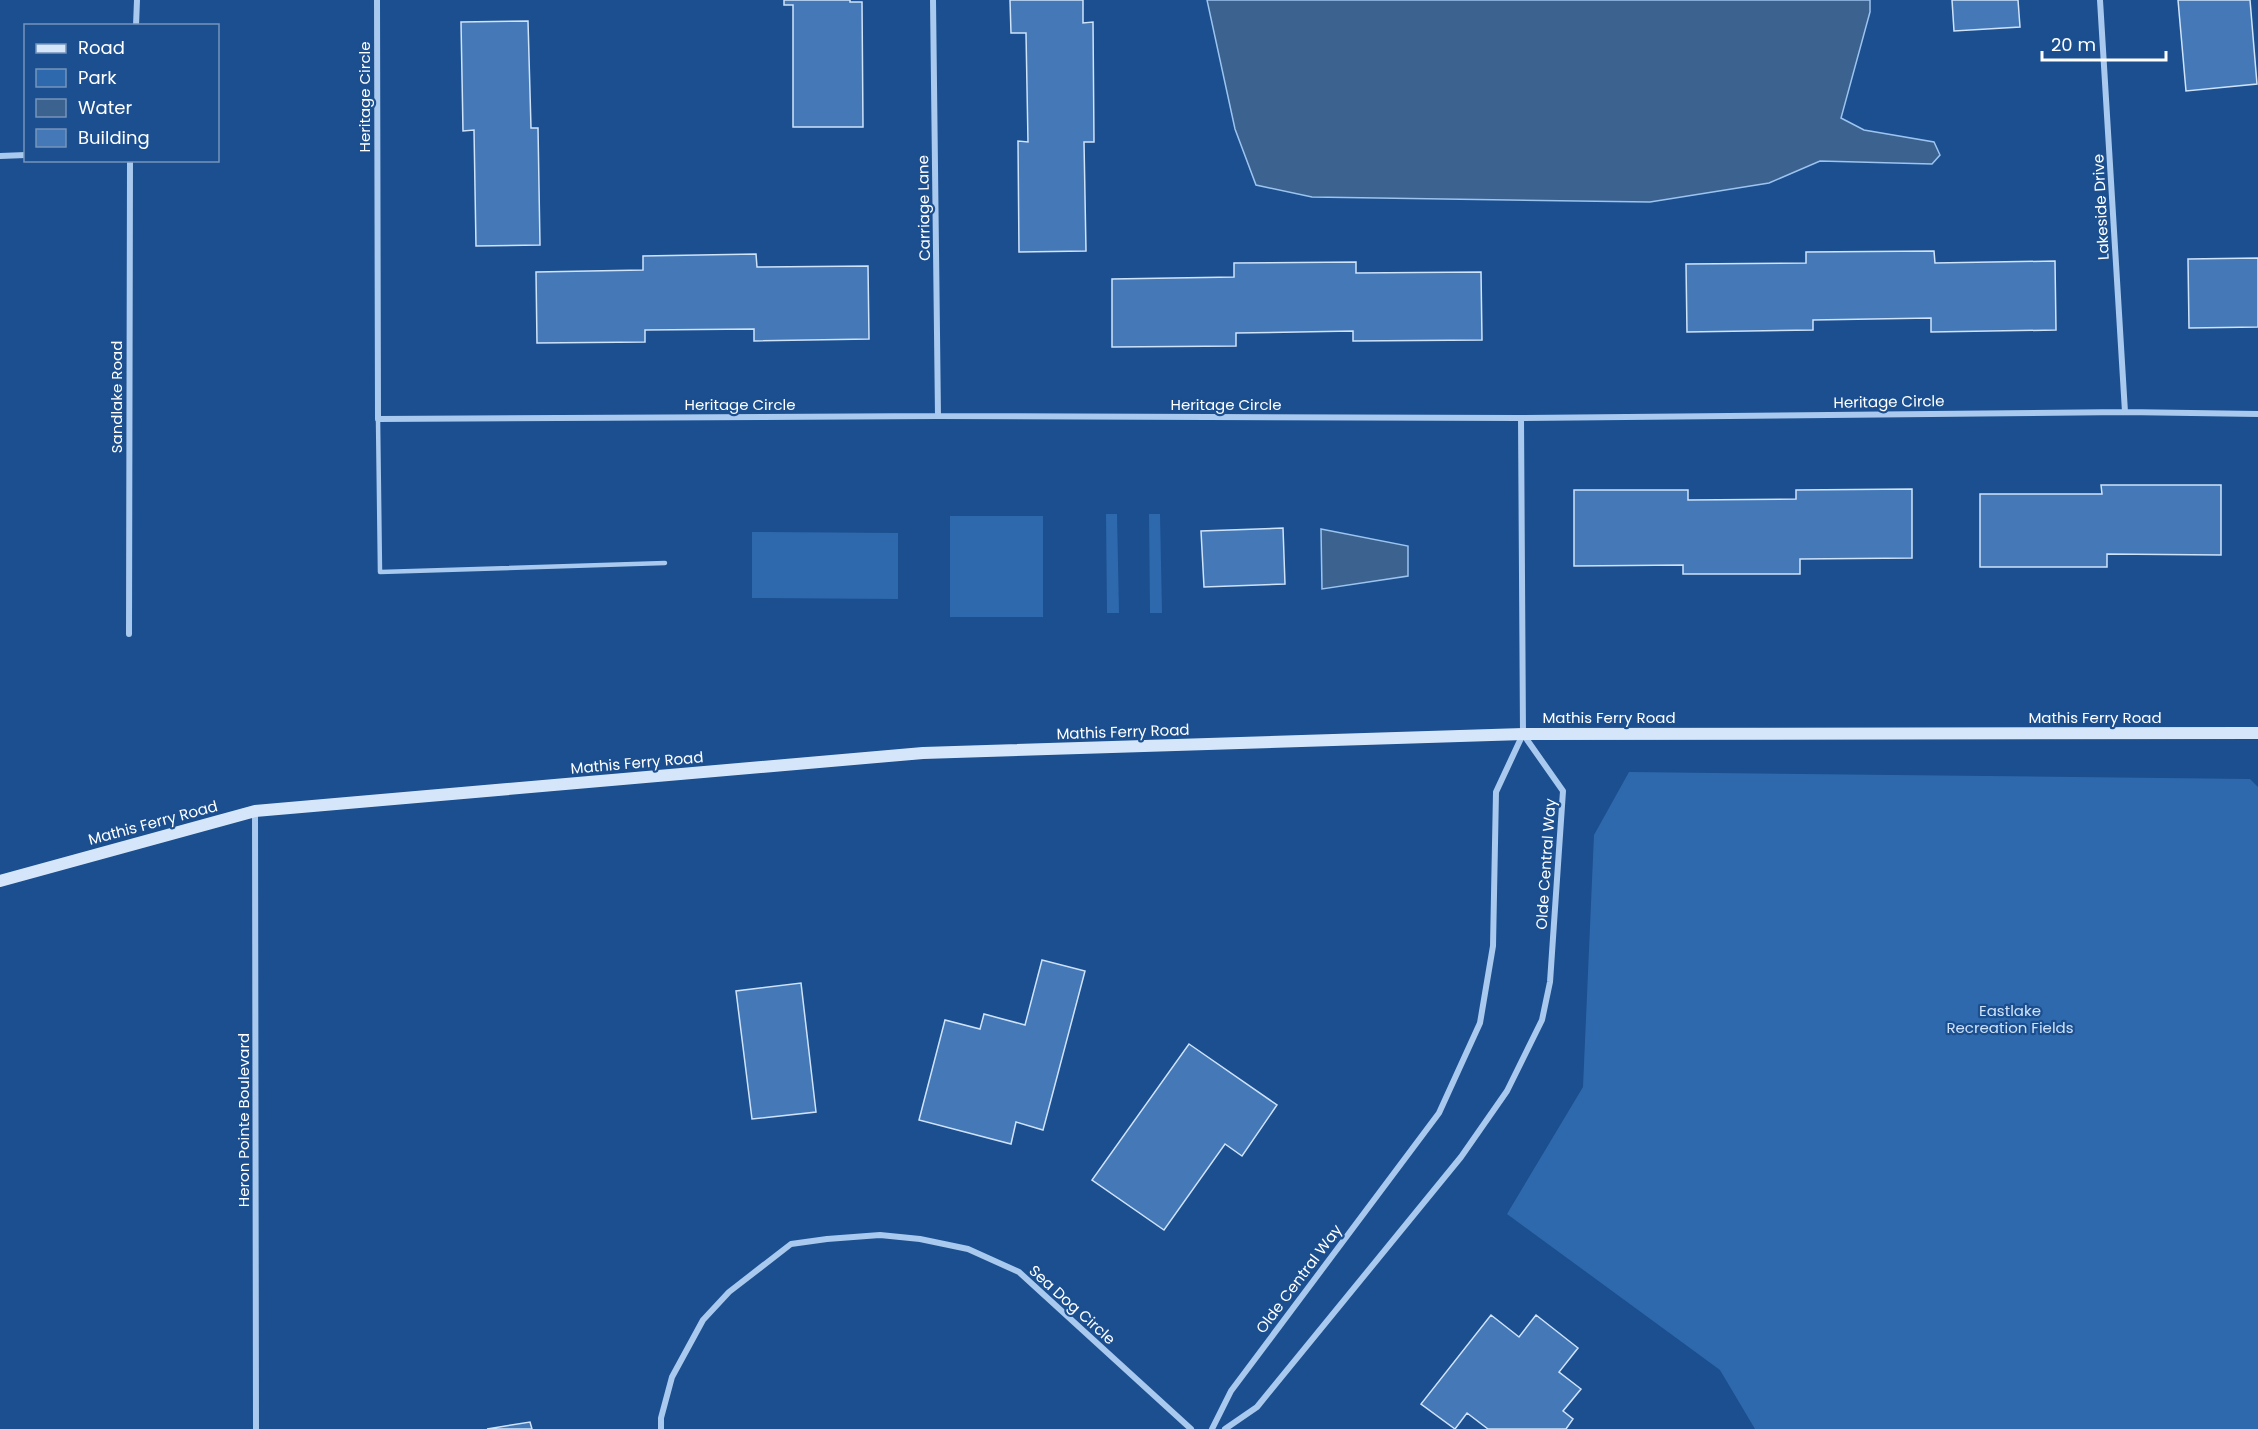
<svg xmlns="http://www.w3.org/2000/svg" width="2258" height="1429" font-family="Poppins,sans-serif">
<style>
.green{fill:#2e69ad}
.water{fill:#3c6290;stroke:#9cc4f0;stroke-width:1.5}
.building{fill:#4478b7;stroke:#cfe3fa;stroke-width:1.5}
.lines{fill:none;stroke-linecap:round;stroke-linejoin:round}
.service{stroke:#a9c9ee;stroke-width:4.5}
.minor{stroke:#a9c9ee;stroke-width:6}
.secondary{stroke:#d6e6fa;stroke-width:12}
.labels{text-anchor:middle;stroke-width:4.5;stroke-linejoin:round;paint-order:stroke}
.street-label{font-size:15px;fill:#fff;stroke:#1b4f8f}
.park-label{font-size:15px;fill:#cfe3fa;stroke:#1b4f8f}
</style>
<rect width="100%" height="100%" fill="#1b4f8f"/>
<path class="green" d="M1106 514H1117L1119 613H1107Z
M1149 514H1160L1162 613H1150Z
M950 516H1043V617H950Z
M752 532 898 533V599L752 598Z
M1629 772 2250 779 2258 787V1429H1755L1720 1370 1507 1214 1583 1087 1594 835Z"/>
<path class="water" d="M1207 0H1870V12L1841 118 1864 130 1934 142 1940 155 1932 164 1820 161 1769 183 1650 202 1312 197 1256 185 1235 129Z
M1321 529 1408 546V576L1322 589Z"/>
<path class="building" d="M784 0H850V2H862L863 127H793V5H784Z
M1010 0H1083V23L1093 22 1094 142H1084L1086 251 1019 252 1018 141 1028 142 1026 33H1011Z
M1952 0H2018L2020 27 1954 31Z
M2178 0H2250L2257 84 2186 91Z
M528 21 531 128H538L540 245 476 246 474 130 463 131 461 22Z
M1934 251 1935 263 2055 261 2056 330 1931 332V318L1813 320V330L1687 332 1686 264 1806 263V252Z
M756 254 757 267 868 266 869 339 754 341V329L645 330V342L537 343 536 272 643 270V256Z
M2258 258V327L2189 328 2188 259Z
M1356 262V273L1481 272 1482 340 1353 341V331L1236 333V346L1112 347V279L1234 277V263Z
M2101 485H2221V555L2107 554V567H1980V494H2102Z
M1912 489V558L1800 559V574H1683V565L1574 566V490H1688V500L1796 499V490Z
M1283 528 1285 584 1204 587 1201 531Z
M1042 960 1085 971 1043 1130 1016 1122 1011 1144 919 1120 945 1020 980 1029 984 1014 1025 1025Z
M801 983 816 1112 752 1119 736 991Z
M1189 1044 1277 1105 1242 1156 1225 1144 1164 1230 1092 1180Z
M1491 1315 1519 1337 1536 1315 1578 1348 1559 1372 1581 1389 1563 1411 1573 1419 1566 1429H1488L1467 1413 1455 1429 1421 1404Z
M530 1422 532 1429H487Z"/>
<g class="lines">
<path class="service" d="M378 419 380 572 665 563"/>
<path class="minor" d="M377 0 378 419 938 416 1521 418 2125 412 2258 414
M933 0 938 416
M2100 0 2125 412
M136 26 137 0
M0 156 26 155
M129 634 130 160
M255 811 256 1429
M661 1429V1418L672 1377 703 1320 729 1292 791 1244 827 1239 880 1235 920 1239 968 1249 1019 1272 1191 1429
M1212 1429 1231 1391 1439 1113 1480 1023 1493 946 1496 792 1523 734 1521 418
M1225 1429 1257 1407 1461 1157 1507 1091 1542 1020 1550 982 1563 791 1523 734"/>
<path class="secondary" d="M0 881 255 811 923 753 1523 734 2258 733"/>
</g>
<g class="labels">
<g class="street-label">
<text transform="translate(365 97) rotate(-90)" y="5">Heritage Circle</text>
<text transform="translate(2101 207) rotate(-93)" y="5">Lakeside Drive</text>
<text transform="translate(924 208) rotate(-91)" y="5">Carriage Lane</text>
<text transform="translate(117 397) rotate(-90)" y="5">Sandlake Road</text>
<text transform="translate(1889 402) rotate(-1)" y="5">Heritage Circle</text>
<text x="740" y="410">Heritage Circle</text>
<text x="1226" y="410">Heritage Circle</text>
<text x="1609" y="723">Mathis Ferry Road</text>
<text x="2095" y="723">Mathis Ferry Road</text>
<text transform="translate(1123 732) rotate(-2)" y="5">Mathis Ferry Road</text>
<text transform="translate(637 763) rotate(-5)" y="5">Mathis Ferry Road</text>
<text transform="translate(153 823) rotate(-15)" y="5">Mathis Ferry Road</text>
<text transform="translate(1546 864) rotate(-86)" y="5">Olde Central Way</text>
<text transform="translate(244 1120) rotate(-90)" y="5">Heron Pointe Boulevard</text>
<text transform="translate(1299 1279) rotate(-53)" y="5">Olde Central Way</text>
<text transform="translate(1072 1305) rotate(42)" y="5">Sea Dog Circle</text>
</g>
<g class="park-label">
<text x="2010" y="1016">Eastlake<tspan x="2010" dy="17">Recreation Fields</tspan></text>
</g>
</g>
<rect x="24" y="24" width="195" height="138" fill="#1b4f8f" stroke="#7695bc" stroke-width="1.5"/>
<rect x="36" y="44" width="30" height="9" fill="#d6e6fa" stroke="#7695bc" stroke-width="1.5"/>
<text x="78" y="54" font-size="18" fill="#ffffff">Road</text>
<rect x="36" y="69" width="30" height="18" fill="#2e69ad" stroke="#7695bc" stroke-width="1.5"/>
<text x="78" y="84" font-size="18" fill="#ffffff">Park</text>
<rect x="36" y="99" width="30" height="18" fill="#3c6290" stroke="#7695bc" stroke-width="1.5"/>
<text x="78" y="114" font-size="18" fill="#ffffff">Water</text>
<rect x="36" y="129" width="30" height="18" fill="#4478b7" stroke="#7695bc" stroke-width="1.5"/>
<text x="78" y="144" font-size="18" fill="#ffffff">Building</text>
<path d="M2042 51v9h124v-9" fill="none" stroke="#ffffff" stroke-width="3"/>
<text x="2051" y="51" font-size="18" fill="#ffffff" stroke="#1b4f8f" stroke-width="4.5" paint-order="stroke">20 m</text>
</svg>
